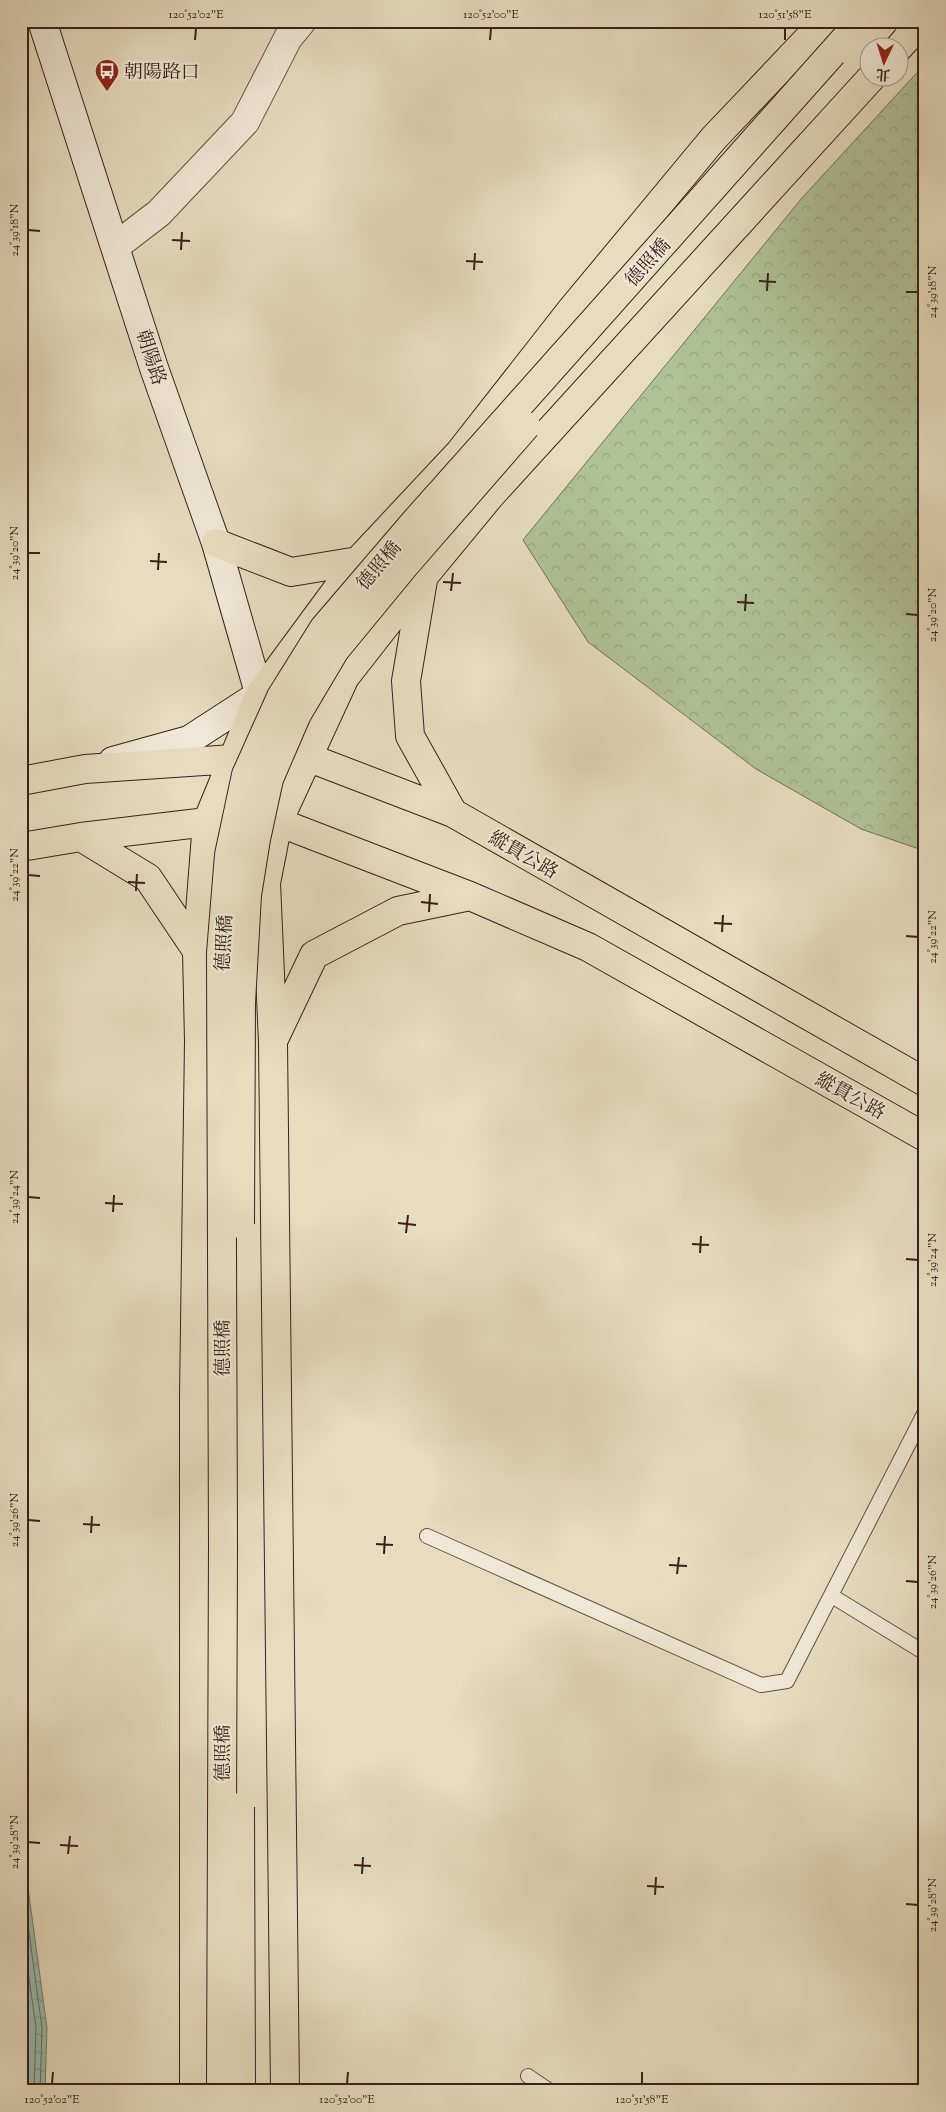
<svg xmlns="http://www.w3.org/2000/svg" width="946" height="2112" font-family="'Sorts Mill Goudy','Noto Serif TC',serif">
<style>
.forest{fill:url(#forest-crowns);stroke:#747257}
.water{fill:url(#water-ripples);stroke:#717e72}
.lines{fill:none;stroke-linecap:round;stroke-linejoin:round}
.shore{stroke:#686e63;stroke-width:1}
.lane-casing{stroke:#645041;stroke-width:16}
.street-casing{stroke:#645041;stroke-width:30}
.secondary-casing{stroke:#382117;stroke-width:30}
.primary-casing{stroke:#382117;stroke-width:30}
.lane{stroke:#efe8d6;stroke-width:14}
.street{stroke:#efe8d6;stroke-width:28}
.secondary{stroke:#efe8d6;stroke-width:28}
.primary{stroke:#e7dcc0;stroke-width:28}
.primary-bridge-casing{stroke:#382117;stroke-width:30;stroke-linecap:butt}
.primary-bridge{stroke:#e7dcc0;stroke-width:28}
.ticks{fill:none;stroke:#382117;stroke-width:2}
.labels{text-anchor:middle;stroke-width:4.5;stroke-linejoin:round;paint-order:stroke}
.poi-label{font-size:19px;fill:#382117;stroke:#efe8d6;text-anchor:start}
.street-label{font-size:19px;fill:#382117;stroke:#efe8d6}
.neatline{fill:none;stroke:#382117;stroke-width:2}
.ticks-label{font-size:12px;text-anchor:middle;fill:#382117}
</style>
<defs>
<pattern id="forest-crowns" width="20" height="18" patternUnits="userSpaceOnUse" patternTransform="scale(1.25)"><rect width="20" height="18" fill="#b0c297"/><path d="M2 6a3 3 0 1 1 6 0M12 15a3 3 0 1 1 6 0" fill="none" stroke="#98a681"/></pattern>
<pattern id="water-ripples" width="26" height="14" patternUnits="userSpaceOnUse" patternTransform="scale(1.25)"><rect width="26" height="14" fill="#97bcaf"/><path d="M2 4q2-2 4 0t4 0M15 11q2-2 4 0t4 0" fill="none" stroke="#7c988d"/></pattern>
</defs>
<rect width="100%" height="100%" fill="#e7dcc0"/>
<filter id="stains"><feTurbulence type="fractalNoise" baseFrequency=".004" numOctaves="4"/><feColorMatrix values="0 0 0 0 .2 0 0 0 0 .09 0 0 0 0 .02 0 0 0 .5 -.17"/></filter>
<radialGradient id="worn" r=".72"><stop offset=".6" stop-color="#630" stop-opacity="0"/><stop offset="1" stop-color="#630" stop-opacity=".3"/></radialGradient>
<path class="forest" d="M925 64V851L861 829 756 769 588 642 523 540 802 198Z"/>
<path class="water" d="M21 1836 47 2028 45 2091H21Z"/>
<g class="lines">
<path class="shore" d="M21 1874 42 2028 40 2091
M21 1921 36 2028 34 2091
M21 1978 28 2029 26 2091"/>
<defs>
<path id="lane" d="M427 1536 761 1685 787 1681 925 1412
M832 1596 925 1653
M528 2076 550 2091"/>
<path id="street" d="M116 246 159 213 245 122 288 38 302 21"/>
<path id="secondary" d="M42 21 154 368 216 543 265 714
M113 761 189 740 260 694"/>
<path id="primary" d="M898 48 923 21
M216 543 291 572 358 561
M423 580 406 681 410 736 453 813
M288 756 307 757 453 813 925 1082
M21 781 85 769 248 758
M81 837 148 878 197 951
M21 847 81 837 207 822H278L470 896 588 947 925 1137
M274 1039 314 955 398 911 470 896
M194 2091V1396L199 1041 197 951 207 822 260 694 358 561 460 452 572 309 713 139 825 21
M285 2091 273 1043 266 883 278 822 345 677 424 576 490 496 871 78"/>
</defs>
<use href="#lane" class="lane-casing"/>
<use href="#street" class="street-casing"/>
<use href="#secondary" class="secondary-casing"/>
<use href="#primary" class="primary-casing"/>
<use href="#lane" class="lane"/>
<use href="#street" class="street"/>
<use href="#secondary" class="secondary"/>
<use href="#primary" class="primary"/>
<defs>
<path id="primary-bridge" d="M855 55 884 21
M240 1224 241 1003 247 895 256 839 269 779 297 714 335 650 405 565 526 426
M240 1807 241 2091
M221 2091 223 1547 221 953 229 855 246 775 281 697 324 628 413 524 861 21"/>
</defs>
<use href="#primary-bridge" class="primary-bridge-casing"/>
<use href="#primary-bridge" class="primary-bridge"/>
</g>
<path class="ticks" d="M195 40 196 28M490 40 491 28M785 40V28M28 230 40 231M172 240 190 241M181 250 182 232M466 261 483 262M474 270 475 253M759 281 776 282M767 291 768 273M906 292H918M28 553H40M150 561 167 562M158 570 159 553M443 582 461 583M451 591 453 573M737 602 754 603M745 611 746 594M906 614 918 615M28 875 40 876M128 882 145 883M136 891 137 874M421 902 438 904M429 912 430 894M714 923 732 924M722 932 723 915M906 936 918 937M28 1197 40 1198M105 1203 123 1204M113 1212 114 1195M398 1223 416 1225M406 1233 408 1215M692 1244 709 1245M700 1253 701 1236M906 1259 918 1260M28 1520 40 1521M83 1524 100 1525M91 1533 92 1516M376 1544 393 1545M384 1554 385 1536M669 1565 687 1566M677 1574 679 1557M906 1581 918 1582M28 1842 40 1843M60 1845 78 1846M68 1854 70 1836M354 1865 371 1866M362 1874 363 1857M647 1886 664 1887M655 1895 656 1877M906 1904 918 1905M52 2084 53 2072M347 2084 348 2072M642 2084V2072"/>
<defs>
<symbol id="bus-pin" viewBox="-11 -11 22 30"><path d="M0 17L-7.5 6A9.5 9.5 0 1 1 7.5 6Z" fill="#8f2418" stroke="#efe8d6"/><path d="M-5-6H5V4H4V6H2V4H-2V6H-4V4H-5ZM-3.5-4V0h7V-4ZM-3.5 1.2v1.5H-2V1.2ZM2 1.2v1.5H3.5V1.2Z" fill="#fff"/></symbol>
</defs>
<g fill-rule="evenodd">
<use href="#bus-pin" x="93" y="57" width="28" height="38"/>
</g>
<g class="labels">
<g class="poi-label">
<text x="124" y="78">朝陽路口</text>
</g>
<g class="street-label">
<text transform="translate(647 262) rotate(-48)" y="7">德照橋</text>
<text transform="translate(152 357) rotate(72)" y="7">朝陽路</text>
<text transform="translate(378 565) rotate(-50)" y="7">德照橋</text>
<text transform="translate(524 854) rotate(30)" y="7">縱貫公路</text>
<text transform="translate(223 943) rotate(-87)" y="7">德照橋</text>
<text transform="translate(851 1095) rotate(29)" y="7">縱貫公路</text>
<text transform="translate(222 1348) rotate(-90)" y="7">德照橋</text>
<text transform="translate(222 1753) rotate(-90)" y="7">德照橋</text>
</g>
</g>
<rect width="946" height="2112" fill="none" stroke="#e7dcc0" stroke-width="55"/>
<g transform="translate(884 62) rotate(184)"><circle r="24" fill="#efe8d6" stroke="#a6988a"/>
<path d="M0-4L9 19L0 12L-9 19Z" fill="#8f2418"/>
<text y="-8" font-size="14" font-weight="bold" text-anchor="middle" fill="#382117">北</text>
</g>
<rect x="28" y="28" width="890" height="2056" class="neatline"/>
<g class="ticks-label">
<text x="196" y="18">120°52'02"E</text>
<text x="491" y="18">120°52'00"E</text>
<text x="785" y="18">120°51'58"E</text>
<text transform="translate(14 230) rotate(-90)" y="4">24°39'18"N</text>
<text transform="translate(932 292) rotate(-90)" y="4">24°39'18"N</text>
<text transform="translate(14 553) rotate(-90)" y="4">24°39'20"N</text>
<text transform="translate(932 615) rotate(-90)" y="4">24°39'20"N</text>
<text transform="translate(14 875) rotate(-90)" y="4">24°39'22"N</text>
<text transform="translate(932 937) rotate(-90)" y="4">24°39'22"N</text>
<text transform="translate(14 1197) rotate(-90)" y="4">24°39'24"N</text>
<text transform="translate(932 1260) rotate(-90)" y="4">24°39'24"N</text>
<text transform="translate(14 1520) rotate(-90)" y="4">24°39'26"N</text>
<text transform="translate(932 1582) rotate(-90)" y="4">24°39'26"N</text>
<text transform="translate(14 1842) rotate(-90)" y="4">24°39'28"N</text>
<text transform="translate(932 1905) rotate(-90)" y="4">24°39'28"N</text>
<text x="52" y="2103">120°52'02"E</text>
<text x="347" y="2103">120°52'00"E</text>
<text x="642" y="2103">120°51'58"E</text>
</g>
<rect width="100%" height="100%" filter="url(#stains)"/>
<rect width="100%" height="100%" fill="url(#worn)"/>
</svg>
